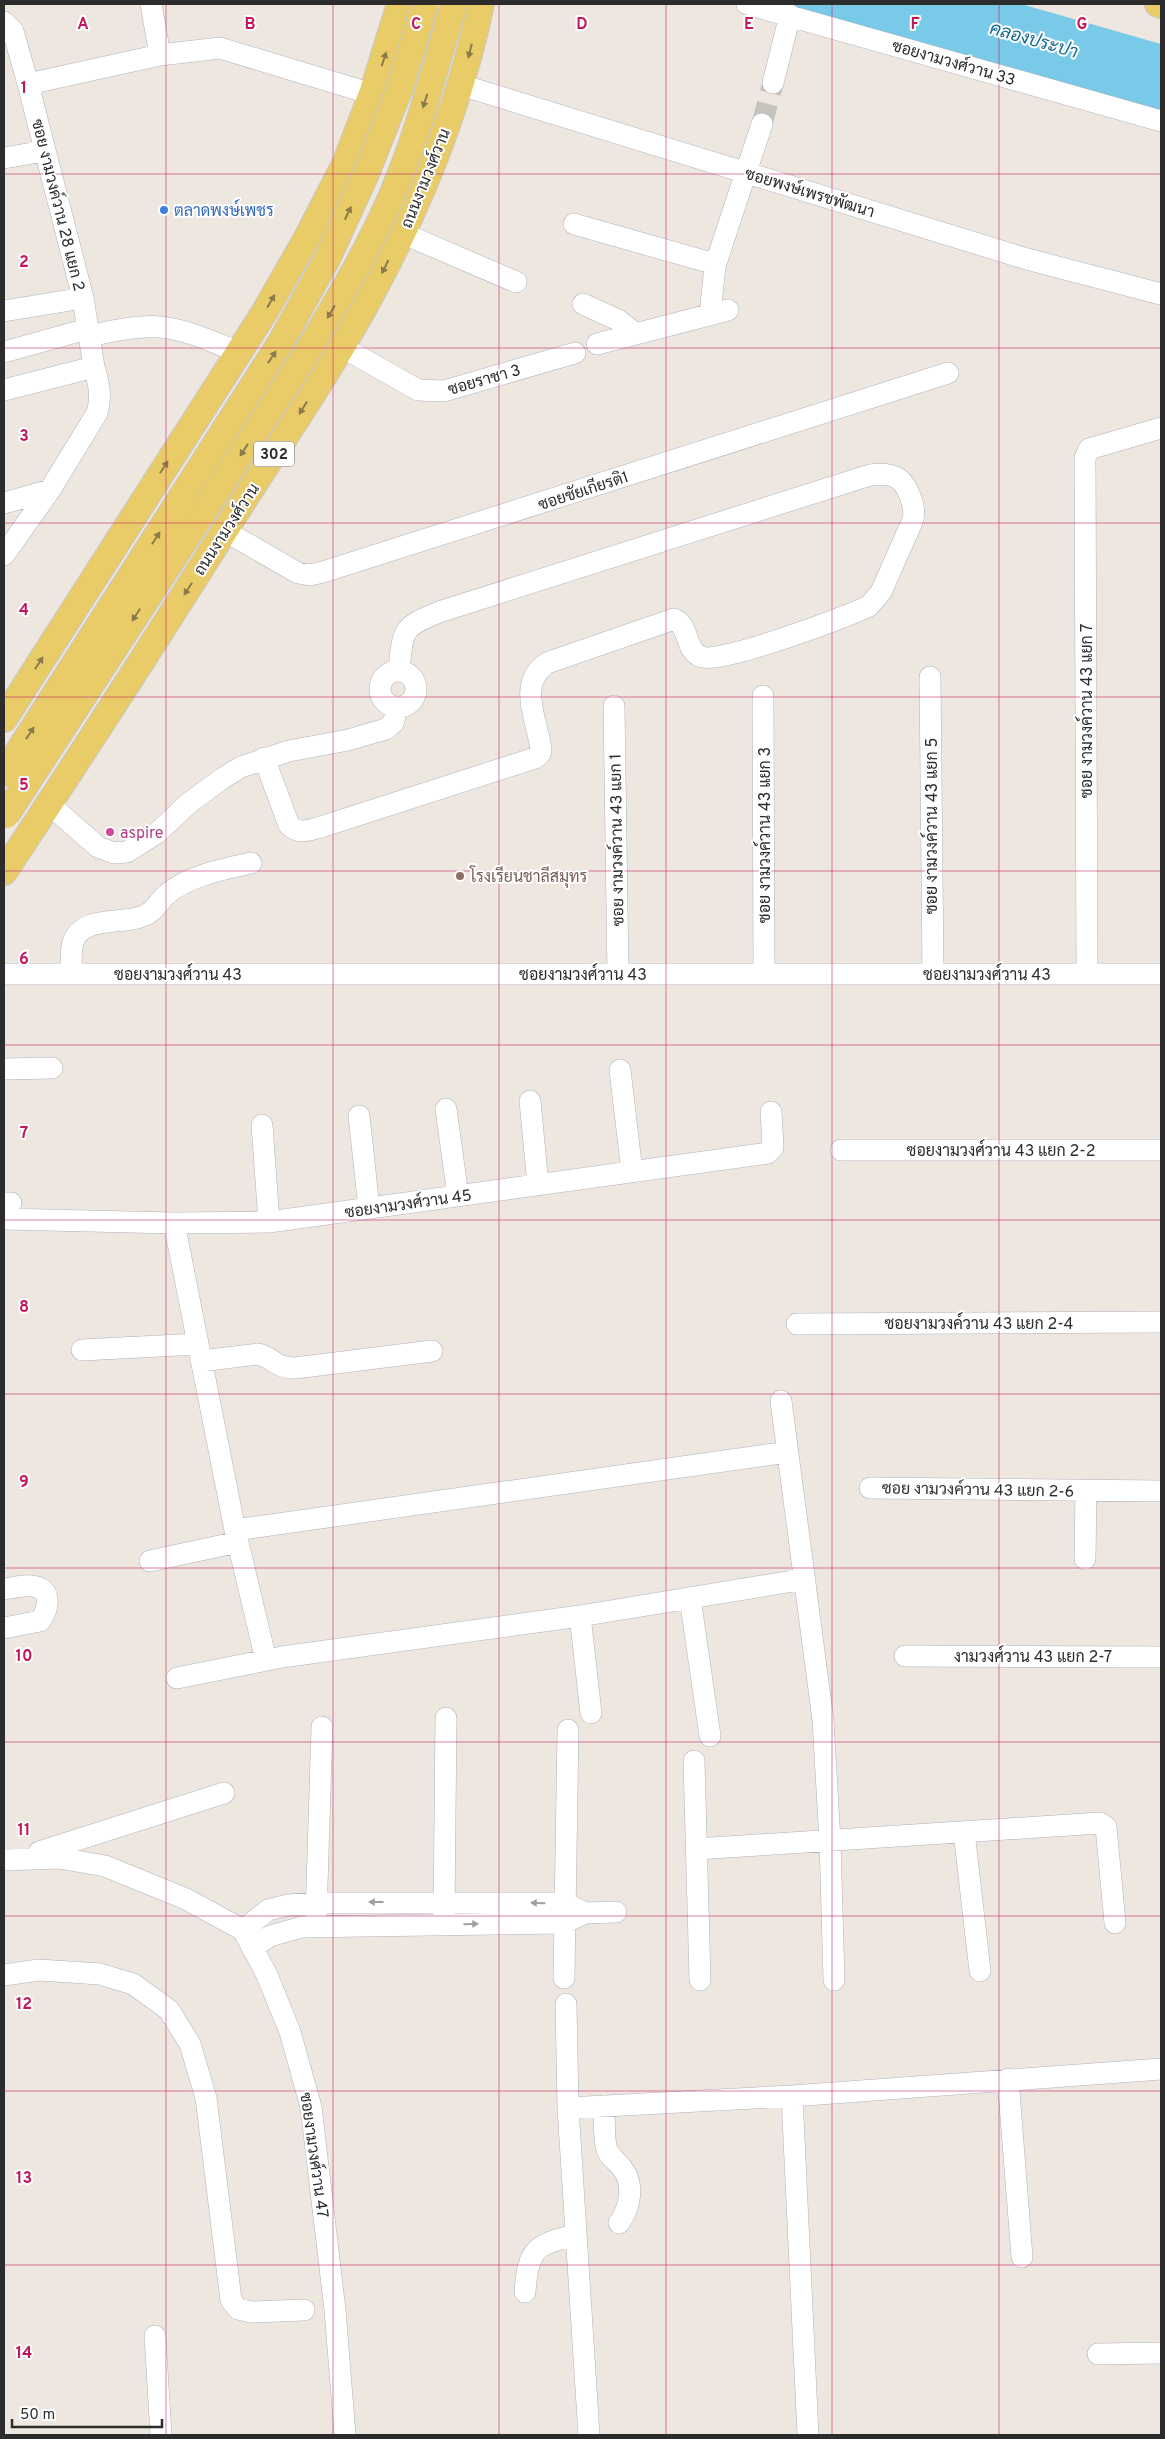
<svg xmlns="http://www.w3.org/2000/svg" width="1165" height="2439" font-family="Overpass,Sarabun,sans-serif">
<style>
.water{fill:#79cae8}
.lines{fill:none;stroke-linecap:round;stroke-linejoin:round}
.minor-tunnel{stroke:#c6c2bc;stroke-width:21;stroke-dasharray:21 11;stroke-linecap:butt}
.minor-casing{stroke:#b0b2bc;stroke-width:22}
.major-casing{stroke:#c8c8c8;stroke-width:28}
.minor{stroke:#fff;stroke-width:21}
.major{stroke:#e9cc68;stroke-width:26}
.major-bridge-casing{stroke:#c8c8c8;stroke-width:28;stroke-linecap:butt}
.major-bridge{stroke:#e9cc68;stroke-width:26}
.oneway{fill:#8a7c4a}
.oneway2{fill:#a0a0a0}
.grid{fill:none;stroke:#c2185b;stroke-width:1;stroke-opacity:0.55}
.shop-dot{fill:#3f7fe0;stroke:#fff;stroke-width:2}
.hotel-dot{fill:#d1479c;stroke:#fff;stroke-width:2}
.education-dot{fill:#8d6e63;stroke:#fff;stroke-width:2}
.labels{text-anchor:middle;stroke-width:4;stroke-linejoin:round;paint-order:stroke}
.shield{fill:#fff;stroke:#6b6b6b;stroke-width:1}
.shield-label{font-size:15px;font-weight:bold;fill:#2c2c2c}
.street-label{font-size:16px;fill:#2c2c2c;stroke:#fff}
.shop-label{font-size:16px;fill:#366cbe;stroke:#fff;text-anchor:start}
.hotel-label{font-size:16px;fill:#b23c85;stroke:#fff;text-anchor:start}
.education-label{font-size:16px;fill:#785e54;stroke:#fff;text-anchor:start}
.water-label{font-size:18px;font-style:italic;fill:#156a97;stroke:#fff}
.grid-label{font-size:16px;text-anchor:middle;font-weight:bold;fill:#c2185b;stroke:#fff;stroke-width:4;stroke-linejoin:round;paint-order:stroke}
</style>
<rect width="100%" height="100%" fill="#ede7e0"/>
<path class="water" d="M766 4H1021L1161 44V117Z"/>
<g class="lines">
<path class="minor-tunnel" d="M762 124 773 83"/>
<defs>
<path id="minor" d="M151 4 160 55
M747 4 1161 121
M4 22 13 31 28 84 83 298 89 336
M773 83 790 15
M28 84 160 55 220 48 372 94
M461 85 1027 259 1161 294
M4 158 44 151
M574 224 708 262 715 266 710 315
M402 233 516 282
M715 266 762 124
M583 304 618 320 636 334
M4 311 83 298
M597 344 728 310
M342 347 418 390 444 391 575 353
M4 352 87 329
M4 390 94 367 89 336C111 331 139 325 161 327 188 330 213 342 238 352
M4 503 50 490
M225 531 298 573 310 575 323 572 948 373
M4 555 50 490 97 413C102 396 99 384 94 367
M380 689a18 18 0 1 1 36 0a18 18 0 1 1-36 0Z
M930 677 933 974
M763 696 764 974
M614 706 618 974
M264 758 289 825C298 835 310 830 321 827L535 758 540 754 541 750C538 721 516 684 547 663L674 619C690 625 684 651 702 657 721 664 846 617 869 606L881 592 912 522C915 515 914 509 912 502 905 478 895 472 870 475L442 611C401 627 403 629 399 671
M49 804 98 847 114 853 127 852 157 833 189 803 223 778 241 767 289 751 348 740 386 729 393 723 398 707
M4 974H1161
M71 974C72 963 69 945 76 936 89 918 118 923 137 918 156 913 154 906 166 895 187 876 224 869 251 863
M1087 974 1085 458 1089 449 1161 428
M4 1069 52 1068
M620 1070 632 1172
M530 1101 538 1185
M446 1109 458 1196
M359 1116 369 1208
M262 1125 269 1222
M841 1150H1161
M4 1203H11
M4 1219 174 1223 269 1222 768 1153 773 1147 771 1112
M174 1223 235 1530 266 1660
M797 1324 1161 1322
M82 1350 198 1344
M201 1361 258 1354C274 1358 275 1368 295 1368L432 1351
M781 1401 823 1720 830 1841 834 1980
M870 1488 1161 1491
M235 1530 788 1452
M1085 1559 1086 1491
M150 1561 238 1542
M4 1589C12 1588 23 1585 31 1586 53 1587 49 1609 40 1621L4 1628
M690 1598 710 1736
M580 1616 591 1713
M905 1656 1161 1657
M177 1678 282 1657 580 1616 805 1579
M694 1761 700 1980
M964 1832 980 1971
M696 1849 1100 1823 1106 1827 1115 1923
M39 1852 224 1793
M4 1860 59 1858 105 1866 186 1899 243 1930 267 1975 290 2032 311 2107 335 2310 345 2435
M444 1916 446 1718
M316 1917 322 1727
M243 1930 268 1910 288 1905 316 1903H565L585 1913
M252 1948 270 1936 302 1927 564 1923 585 1913 616 1912
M4 1975 39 1970 100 1974 133 1984 169 2010 190 2044 206 2098 231 2300 238 2309 251 2312 304 2310
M564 1978 568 1730
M566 2004 568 2108 589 2435
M1008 2079 1022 2257
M792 2096 808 2435
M604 2106C605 2120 603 2137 607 2150 610 2158 617 2161 622 2168 635 2184 630 2208 619 2223
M568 2108 792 2096 1161 2069
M525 2292C528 2249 535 2245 575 2235
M155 2336 161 2435
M1098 2354 1161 2353"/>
<path id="major" d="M1158 4 1161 5
M4 719 264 313 308 236 345 164 372 94 400 4
M4 872C84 751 163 629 240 506 274 453 310 400 342 346 405 240 456 124 481 4"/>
</defs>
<use href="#minor" class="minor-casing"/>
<use href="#major" class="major-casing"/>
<use href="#minor" class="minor"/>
<use href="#major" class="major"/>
<defs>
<path id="major-bridge" d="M4 774 281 342 327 259 365 176 400 88 425 4
M6 815 306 354C337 302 369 249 393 193 419 132 435 67 454 4"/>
</defs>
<use href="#major-bridge" class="major-bridge-casing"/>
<use href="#major-bridge" class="major-bridge"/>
</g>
<defs><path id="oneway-solid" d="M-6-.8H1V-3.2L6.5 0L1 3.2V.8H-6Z" transform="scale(1.25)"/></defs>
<g class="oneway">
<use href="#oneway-solid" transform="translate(470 51) rotate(104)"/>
<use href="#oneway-solid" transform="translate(384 59) rotate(-72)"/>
<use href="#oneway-solid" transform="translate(425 101) rotate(108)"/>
<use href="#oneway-solid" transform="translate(348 213) rotate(-65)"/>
<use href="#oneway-solid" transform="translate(385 267) rotate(117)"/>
<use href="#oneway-solid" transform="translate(271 301) rotate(-60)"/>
<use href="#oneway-solid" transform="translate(331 312) rotate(121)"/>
<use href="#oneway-solid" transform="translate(272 357) rotate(-57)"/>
<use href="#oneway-solid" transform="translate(303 408) rotate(122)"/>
<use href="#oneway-solid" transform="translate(244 450) rotate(123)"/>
<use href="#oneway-solid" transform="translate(164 467) rotate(-57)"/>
<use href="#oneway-solid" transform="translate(156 538) rotate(-57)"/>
<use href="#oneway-solid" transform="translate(188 589) rotate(123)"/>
<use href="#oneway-solid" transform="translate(136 615) rotate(123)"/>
<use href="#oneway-solid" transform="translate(39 663) rotate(-57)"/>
<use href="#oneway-solid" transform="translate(30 733) rotate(-57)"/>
</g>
<g class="oneway2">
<use href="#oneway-solid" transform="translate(376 1902) rotate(180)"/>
<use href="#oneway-solid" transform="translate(538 1903) rotate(-179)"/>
<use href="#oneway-solid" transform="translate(471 1924) rotate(-1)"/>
</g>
<path class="grid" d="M166 4V2435M333 4V2435M499 4V2435M666 4V2435M832 4V2435M999 4V2435M4 174H1161M4 348H1161M4 523H1161M4 697H1161M4 871H1161M4 1045H1161M4 1220H1161M4 1394H1161M4 1568H1161M4 1742H1161M4 1916H1161M4 2091H1161M4 2265H1161"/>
<circle class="shop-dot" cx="164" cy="210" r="5"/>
<circle class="hotel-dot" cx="110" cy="832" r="5"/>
<circle class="education-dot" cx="460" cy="876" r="5"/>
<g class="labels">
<rect class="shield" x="254" y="441.5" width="40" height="25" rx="4"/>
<g class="shield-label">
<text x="274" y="459">302</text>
</g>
<g class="street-label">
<text transform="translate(954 62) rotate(16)" y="6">ซอยงามวงศ์วาน 33</text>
<text transform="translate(425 178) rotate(-68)" y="6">ถนนงามวงศ์วาน</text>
<text transform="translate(810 192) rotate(17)" y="6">ซอยพงษ์เพรชพัฒนา</text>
<text transform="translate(59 205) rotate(76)" y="6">ซอย งามวงค์วาน 28 แยก 2</text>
<text transform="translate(484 379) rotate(-16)" y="6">ซอยราชา 3</text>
<text transform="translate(583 490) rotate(-18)" y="6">ซอยชัยเกียรติ1</text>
<text transform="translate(226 529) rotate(-57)" y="6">ถนนงามวงศ์วาน</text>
<text transform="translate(1086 711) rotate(-90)" y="6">ซอย งามวงค์วาน 43 แยก 7</text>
<text transform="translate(931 826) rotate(-90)" y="6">ซอย งามวงค์วาน 43 แยก 5</text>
<text transform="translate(764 835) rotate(-90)" y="6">ซอย งามวงค์วาน 43 แยก 3</text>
<text transform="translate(616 840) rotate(-91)" y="6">ซอย งามวงค์วาน 43 แยก 1</text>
<text x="178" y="980">ซอยงามวงศ์วาน 43</text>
<text x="583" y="980">ซอยงามวงศ์วาน 43</text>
<text x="987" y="980">ซอยงามวงศ์วาน 43</text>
<text x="1001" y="1156">ซอยงามวงศ์วาน 43 แยก 2-2</text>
<text transform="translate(408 1203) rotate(-8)" y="6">ซอยงามวงศ์วาน 45</text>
<text x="979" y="1329">ซอยงามวงค์วาน 43 แยก 2-4</text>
<text transform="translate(978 1489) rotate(1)" y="6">ซอย งามวงค์วาน 43 แยก 2-6</text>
<text x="1033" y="1662">งามวงศ์วาน 43 แยก 2-7</text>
<text transform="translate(315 2155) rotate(82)" y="6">ซอยงามวงศ์วาน 47</text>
</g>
<g class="shop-label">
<text x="174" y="216">ตลาดพงษ์เพชร</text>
</g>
<g class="hotel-label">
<text x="120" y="838">aspire</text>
</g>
<g class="education-label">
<text x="470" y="882">โรงเรียนชาลีสมุทร</text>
</g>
<g class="water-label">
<text transform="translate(1034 40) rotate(16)" y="6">คลองประปา</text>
</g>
</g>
<g class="grid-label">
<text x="83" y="29">A</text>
<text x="250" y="29">B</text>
<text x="416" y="29">C</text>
<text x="582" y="29">D</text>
<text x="749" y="29">E</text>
<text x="915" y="29">F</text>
<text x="1082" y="29">G</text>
<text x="24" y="93">1</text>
<text x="24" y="267">2</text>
<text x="24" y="441">3</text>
<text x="24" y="615">4</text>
<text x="24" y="790">5</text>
<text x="24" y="964">6</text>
<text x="24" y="1138">7</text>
<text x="24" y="1312">8</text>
<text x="24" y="1487">9</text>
<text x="24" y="1661">10</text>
<text x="24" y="1835">11</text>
<text x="24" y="2009">12</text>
<text x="24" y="2183">13</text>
<text x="24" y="2358">14</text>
</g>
<rect width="1165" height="2439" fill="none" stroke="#2c2c2c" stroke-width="10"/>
<path d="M12 2419v8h150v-8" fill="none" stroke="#2c2c2c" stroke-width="2.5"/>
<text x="20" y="2419" font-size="15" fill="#2c2c2c" stroke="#ffffff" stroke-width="4" paint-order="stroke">50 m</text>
</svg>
